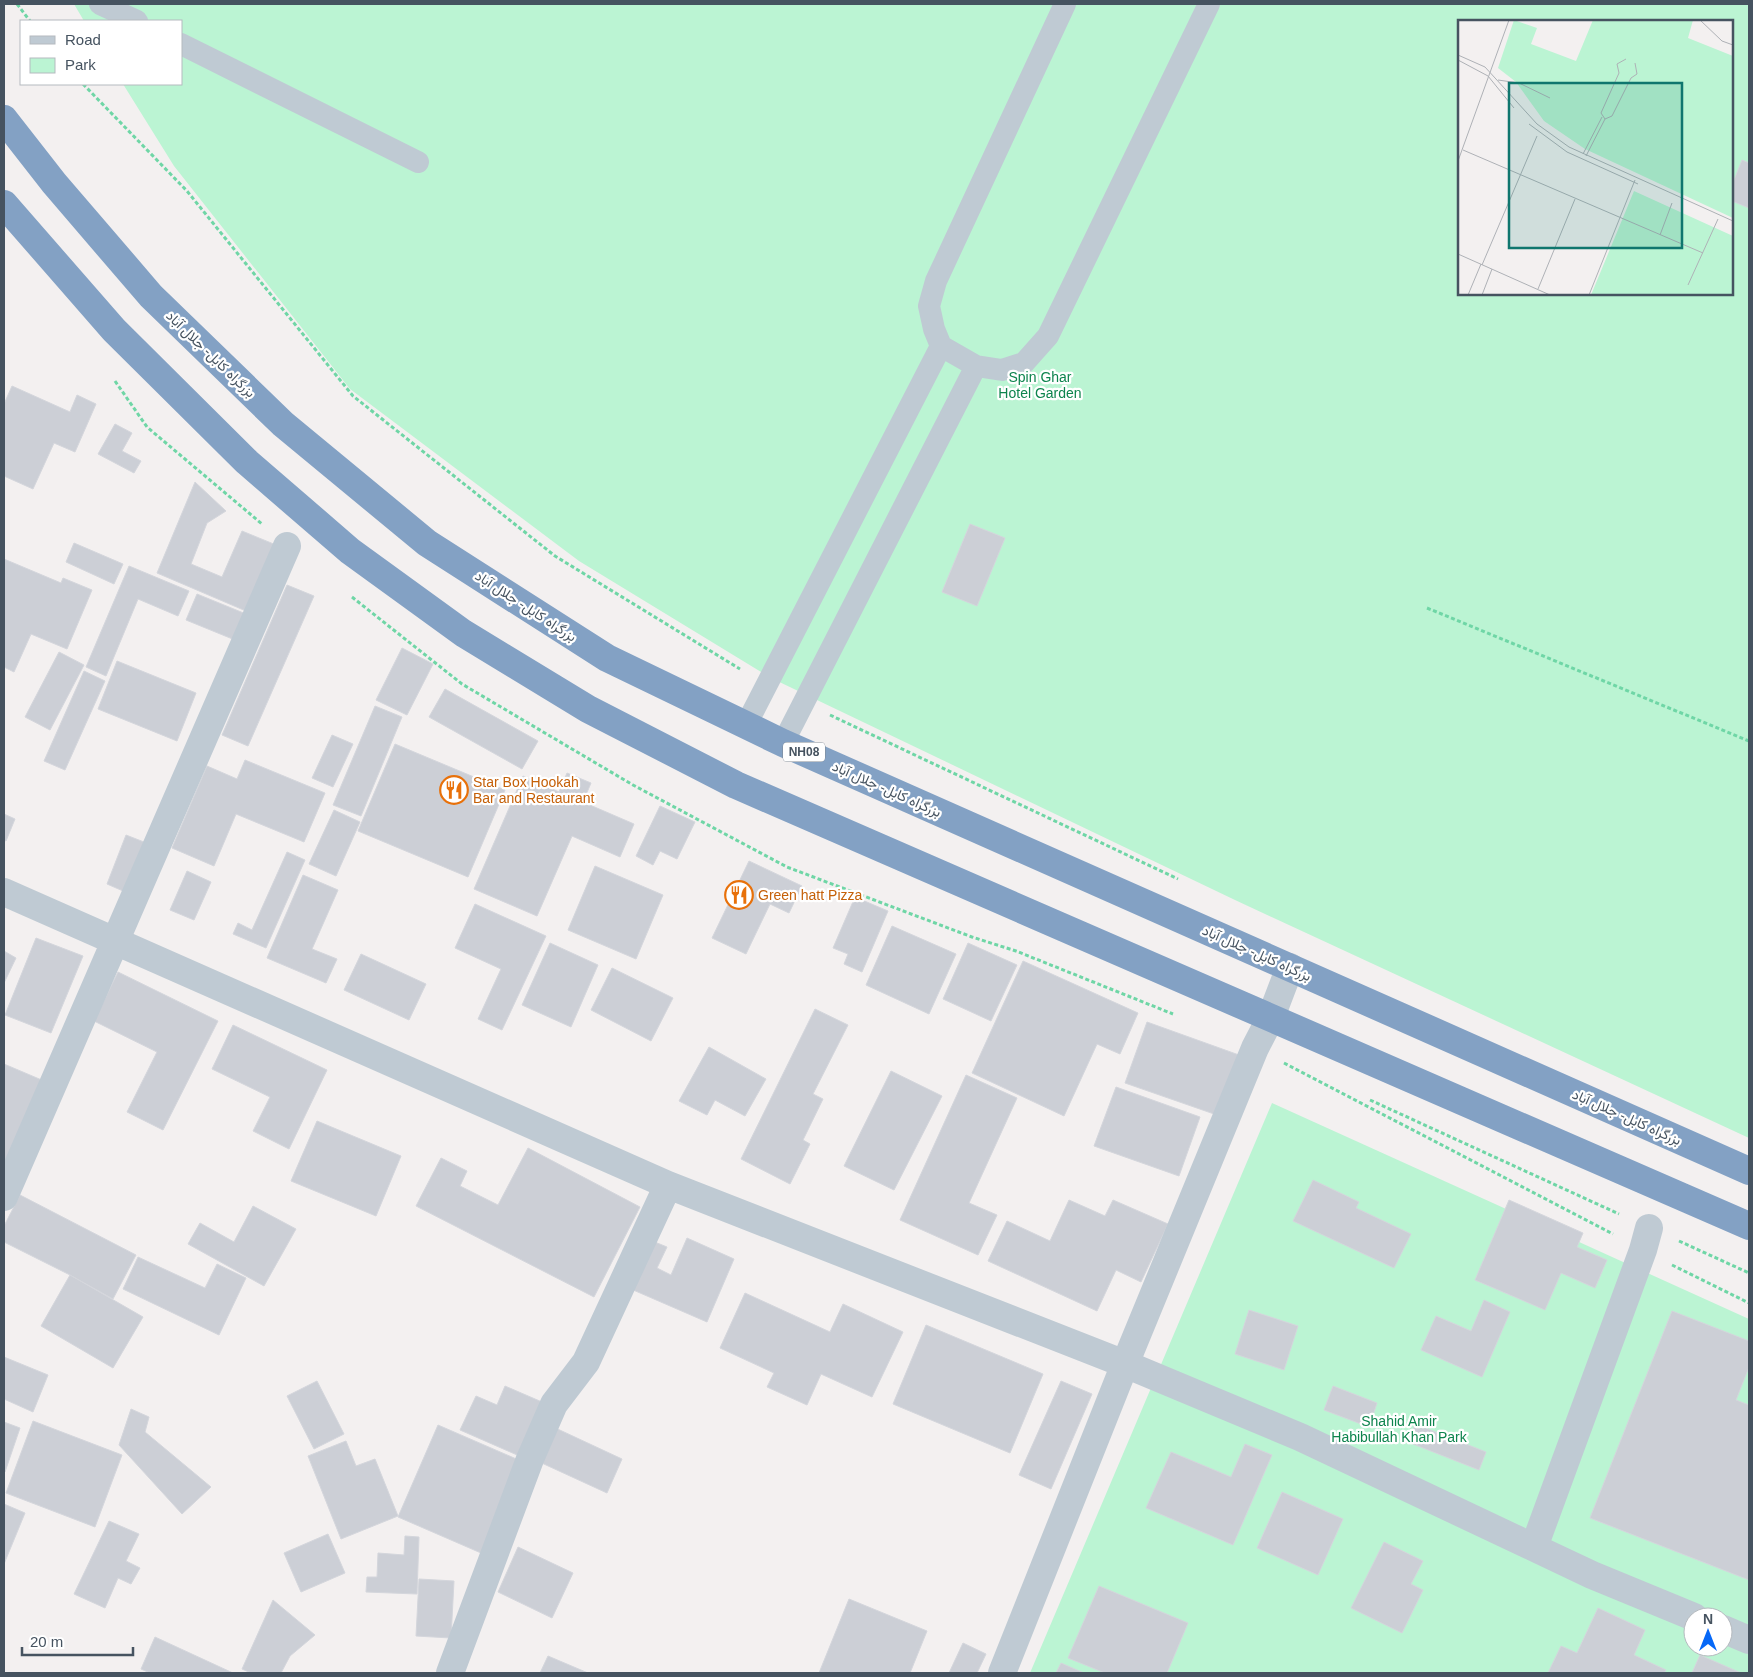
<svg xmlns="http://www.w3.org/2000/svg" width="1753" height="1677" font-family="Arial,Vazirmatn,sans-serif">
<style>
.green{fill:#bbf4d3;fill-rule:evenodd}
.building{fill:#cccfd6;stroke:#d4d6dc}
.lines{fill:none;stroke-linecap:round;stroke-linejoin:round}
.path{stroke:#6fd6a6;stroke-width:3;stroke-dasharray:4 2.5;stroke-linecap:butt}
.lane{stroke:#bfcad3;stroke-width:22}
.street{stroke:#bfcad3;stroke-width:28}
.highway{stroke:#83a1c4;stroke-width:28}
.labels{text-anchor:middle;stroke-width:4.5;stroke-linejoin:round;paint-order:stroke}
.shield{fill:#fff;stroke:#7e8790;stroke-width:1}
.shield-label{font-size:12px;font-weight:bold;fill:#465360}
.street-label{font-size:14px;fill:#465360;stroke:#fff}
.park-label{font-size:14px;fill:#0d844d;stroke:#fff}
.food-label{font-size:14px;fill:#c56008;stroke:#fff;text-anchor:start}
.inset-road{fill:none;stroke:#aeb1b6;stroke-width:1}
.view{fill:#0f766e;fill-opacity:0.15;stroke:#0f766e;stroke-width:2.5}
.inset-edge{fill:none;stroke:#465360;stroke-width:2.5}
</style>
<rect width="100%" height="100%" fill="#f3f0f0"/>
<path class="green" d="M74 4H1749V1138L1235 900 771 678 579 561 350 389 174 166 123 84H181V21H84ZM1459 21H1732V294H1459Z
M1272 1103 1749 1319V1673H1030ZM1693 1617H1723V1647H1693Z"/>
<path class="building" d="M1742 160 1749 163V208L1732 201V185Z
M12 386 70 412 77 395 96 404 75 452 54 443 33 489 4 476V404Z
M115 424 132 433 122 451 141 461 134 473 98 454Z
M195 482 226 511 207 523 191 564 222 577 242 531 281 547 253 614 157 573Z
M970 524 1005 538 977 606 942 592Z
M74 543 123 564 114 584 66 562Z
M4 559 61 583 63 578 92 590 67 649 31 634 14 672 4 667Z
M129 566 189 591 178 616 138 599 106 676 86 667Z
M287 585 314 596 248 746 222 735Z
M197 594 246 614 235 640 186 620Z
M402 648 433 664 407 715 376 700Z
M59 652 84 665 50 730 25 717Z
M117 661 196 693 177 741 98 709Z
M84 671 105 681 65 770 44 761Z
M445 689 538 741 522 769 429 717Z
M375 706 402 717 361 816 333 805Z
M332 735 353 744 333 787 312 778Z
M395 744 505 790 468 877 358 831Z
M245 760 325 793 304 842 236 814 214 866 172 848 207 766 237 779Z
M567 773 591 783 583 802 634 824 620 857 572 836 537 916 474 889 523 776 559 792Z
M660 806 695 822 677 859 660 851 653 865 636 856Z
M334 810 360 822 336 876 309 864Z
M4 814 15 819 6 841 4 840Z
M126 835 149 844 130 894 107 884Z
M287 852 305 860 266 948 233 934 238 923 252 930Z
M749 861 802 886 789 913 770 904 746 954 712 938Z
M595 866 663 895 636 959 568 930Z
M187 871 211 882 194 920 170 910Z
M303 875 338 890 312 949 337 959 326 983 267 958Z
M855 897 888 911 862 972 844 964 848 954 833 948Z
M475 904 546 936 502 1030 478 1019 501 969 455 948Z
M892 926 956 954 929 1014 866 985Z
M36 938 83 956 51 1033 5 1015Z
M550 943 598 965 571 1027 522 1005Z
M968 943 1017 965 991 1021 943 999Z
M4 951 16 958 4 983Z
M361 954 426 984 409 1020 344 990Z
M1023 961 1138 1013 1120 1054 1097 1044 1064 1116 972 1073Z
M612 968 673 998 651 1041 591 1010Z
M118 972 218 1021 163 1130 127 1112 157 1052 94 1021Z
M815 1009 848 1025 813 1094 823 1099 803 1140 810 1144 790 1184 741 1159Z
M1147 1022 1239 1055 1217 1115 1125 1083Z
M233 1025 327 1070 289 1149 253 1131 270 1097 212 1069Z
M709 1047 766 1079 745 1116 715 1100 707 1115 679 1101Z
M4 1064 44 1081 4 1172Z
M891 1071 942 1096 894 1190 844 1166Z
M966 1075 1017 1098 969 1203 997 1215 978 1255 900 1220Z
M1116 1087 1200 1117 1179 1176 1094 1146Z
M317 1121 401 1156 376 1216 291 1181Z
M528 1148 640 1207 594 1297 416 1206 441 1158 467 1171 460 1186 498 1205Z
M1313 1180 1359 1202 1356 1208 1411 1234 1394 1268 1293 1221Z
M20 1195 136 1255 113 1299 70 1275 4 1242V1226Z
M1069 1200 1105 1216 1113 1200 1168 1224 1141 1282 1116 1270 1097 1311 988 1261 1007 1221 1050 1241Z
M1509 1200 1583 1233 1577 1247 1607 1260 1595 1288 1561 1273 1545 1310 1475 1280Z
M253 1206 296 1229 264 1286 188 1244 200 1223 234 1242Z
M645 1238 667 1247 657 1268 671 1275 687 1238 734 1259 707 1322 624 1286Z
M138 1257 205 1288 217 1264 246 1278 219 1335 123 1289Z
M70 1275 143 1317 113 1368 41 1326Z
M745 1293 830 1332 843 1304 903 1332 872 1397 821 1374 807 1405 767 1387 774 1373 720 1348Z
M1484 1300 1510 1312 1482 1377 1421 1350 1436 1316 1471 1331Z
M1249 1310 1298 1326 1284 1370 1235 1354Z
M1672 1311 1749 1341V1367L1736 1400 1749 1405V1580L1590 1518Z
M926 1325 1043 1374 1010 1453 893 1404Z
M4 1357 48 1375 33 1412 4 1399Z
M317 1381 344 1434 314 1449 287 1396Z
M1061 1381 1092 1394 1051 1489 1019 1475Z
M505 1386 549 1405 524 1458 460 1430 476 1396 497 1405Z
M1333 1386 1377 1403 1369 1427 1324 1410Z
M131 1409 149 1417 145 1432 211 1487 182 1514 119 1445Z
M33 1421 122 1455 95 1527 6 1493Z
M4 1422 20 1428 5 1472 4 1471Z
M1415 1424 1486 1452 1479 1470 1408 1442Z
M438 1425 521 1461 481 1553 398 1517Z
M549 1425 622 1459 607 1493 533 1459Z
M346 1441 356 1466 375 1459 398 1516 341 1539 308 1456Z
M1245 1444 1272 1455 1233 1545 1146 1508 1171 1452 1231 1477Z
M1282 1492 1343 1519 1318 1575 1257 1548Z
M4 1504 25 1513 4 1564Z
M109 1521 139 1534 126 1561 140 1568 131 1584 118 1578 105 1608 74 1594Z
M328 1534 345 1573 301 1592 284 1553Z
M405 1536 419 1537 417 1594 366 1592 367 1577H377L378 1553 404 1555Z
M1384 1542 1423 1561 1411 1584 1423 1590 1402 1633 1351 1608Z
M518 1547 573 1573 552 1618 498 1592Z
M419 1579 454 1581 451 1638 416 1636Z
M1099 1586 1188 1623 1167 1673H1105L1068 1658Z
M849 1599 927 1631 910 1673H819Z
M273 1600 315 1635 290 1656 281 1673H251L242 1669Z
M1598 1608 1645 1630 1634 1655 1666 1670 1664 1673H1548L1561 1646 1577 1653Z
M155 1637 233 1673H150L141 1669Z
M963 1643 986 1654 977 1673H949Z
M1700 1655 1741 1673H1692Z
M548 1656 588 1673H540Z
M1061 1663 1084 1673H1056Z"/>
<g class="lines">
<path class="path" d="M17 4 30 21
M83 84 187 191 353 396 555 556 740 669
M115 381 147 427 262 524
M352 597 462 684 633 785 787 867 972 937 1016 951 1173 1014
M1427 608 1749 741
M830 715 1178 879
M1284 1063 1613 1234
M1370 1100 1619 1214
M1679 1241 1749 1273
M1672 1265 1749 1303"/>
<path class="lane" d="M100 4 137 21
M1065 4 936 281 929 306 934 329 941 346 976 366 1002 370 1024 363 1048 336 1209 4
M181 44 418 162
M746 725 941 346
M783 743 976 366"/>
<path class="street" d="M4 892 668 1185 1125 1364 1300 1437 1592 1575 1694 1617
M4 1197 287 546
M1534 1547 1643 1250 1649 1228
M1723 1629 1749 1640
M450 1673 530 1459 554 1404 586 1362 668 1185
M1002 1673 1125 1364 1255 1048 1271 1017 1290 967"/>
<path class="highway" d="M4 119 54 183 151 296 283 424 427 543 607 658 783 743 1749 1171
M4 204 114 330 247 462 350 551 463 633 588 709 736 785 1749 1226"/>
</g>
<defs>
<symbol id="restaurant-ring" viewBox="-11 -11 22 22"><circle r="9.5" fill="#fff" stroke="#e8710a" stroke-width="1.5"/><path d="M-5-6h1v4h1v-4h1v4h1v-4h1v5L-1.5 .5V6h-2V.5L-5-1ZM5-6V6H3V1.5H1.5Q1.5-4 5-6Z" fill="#e8710a"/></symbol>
</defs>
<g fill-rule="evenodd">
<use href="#restaurant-ring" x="438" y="774" width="32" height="32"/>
<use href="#restaurant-ring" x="723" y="879" width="32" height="32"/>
</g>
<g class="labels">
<rect class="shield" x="783" y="742.5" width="42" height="19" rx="4"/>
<g class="shield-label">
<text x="804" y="756">NH08</text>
</g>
<g class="street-label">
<text transform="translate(211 354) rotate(44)" y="5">بزرگراه کابل- جلال آباد</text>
<text transform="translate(526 606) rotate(33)" y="5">بزرگراه کابل- جلال آباد</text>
<text transform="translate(887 789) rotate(24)" y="5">بزرگراه کابل- جلال آباد</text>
<text transform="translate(1257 953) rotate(24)" y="5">بزرگراه کابل- جلال آباد</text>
<text transform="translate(1627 1117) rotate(24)" y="5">بزرگراه کابل- جلال آباد</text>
</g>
<g class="park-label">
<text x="1040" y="382">Spin Ghar<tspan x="1040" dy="16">Hotel Garden</tspan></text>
<text x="1399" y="1426">Shahid Amir<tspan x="1399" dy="16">Habibullah Khan Park</tspan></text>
</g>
<g class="food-label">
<text x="473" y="787">Star Box Hookah<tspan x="473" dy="16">Bar and Restaurant</tspan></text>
<text x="758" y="900">Green hatt Pizza</text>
</g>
</g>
<g transform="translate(1458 20)">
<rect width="275" height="275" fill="#f3f0f0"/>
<path d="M56 0 79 8 73 24 118 41 135 0H235L230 18 275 36V198L127 129 86 101 58 62 40 48ZM176 171 275 216V275H133Z" fill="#bbf4d3"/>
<path class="inset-road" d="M242 0 264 21 275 25M0 35 27 47 79 104 111 127 275 201M0 40 30 56 56 88M40 60 61 63 92 78M147 99 143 93 161 53 159 44 168 39M71 104 109 132 180 164M5 130 245 233M125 134 144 97M128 136 147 99 154 96 173 58 179 54 177 43M0 141 51 0M202 215 214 183M0 234 92 275M24 245 79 116M230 265 260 199M80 269 117 179M10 275 23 244M24 275 34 249M131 275 177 160"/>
<path class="view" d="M51 63H224V228H51Z"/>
<rect width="275" height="275" class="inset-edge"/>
</g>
<rect width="1753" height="1677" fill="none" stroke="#465360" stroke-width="10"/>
<rect x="20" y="20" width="162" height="65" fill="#ffffff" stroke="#b5babf"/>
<rect x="30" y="36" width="25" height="8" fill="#bfcad3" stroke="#b5babf"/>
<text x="65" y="45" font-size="15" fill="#465360">Road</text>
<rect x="30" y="58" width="25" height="15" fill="#bbf4d3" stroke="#b5babf"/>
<text x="65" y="70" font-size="15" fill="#465360">Park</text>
<g transform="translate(1708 1632)"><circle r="24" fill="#ffffff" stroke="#b5babf"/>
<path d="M0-4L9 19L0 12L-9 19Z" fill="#0668f7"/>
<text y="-8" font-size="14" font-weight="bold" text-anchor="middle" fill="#465360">N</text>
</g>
<path d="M22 1647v8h111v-8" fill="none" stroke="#465360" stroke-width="2.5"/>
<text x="30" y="1647" font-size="15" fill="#465360" stroke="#ffffff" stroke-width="4" paint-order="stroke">20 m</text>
</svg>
